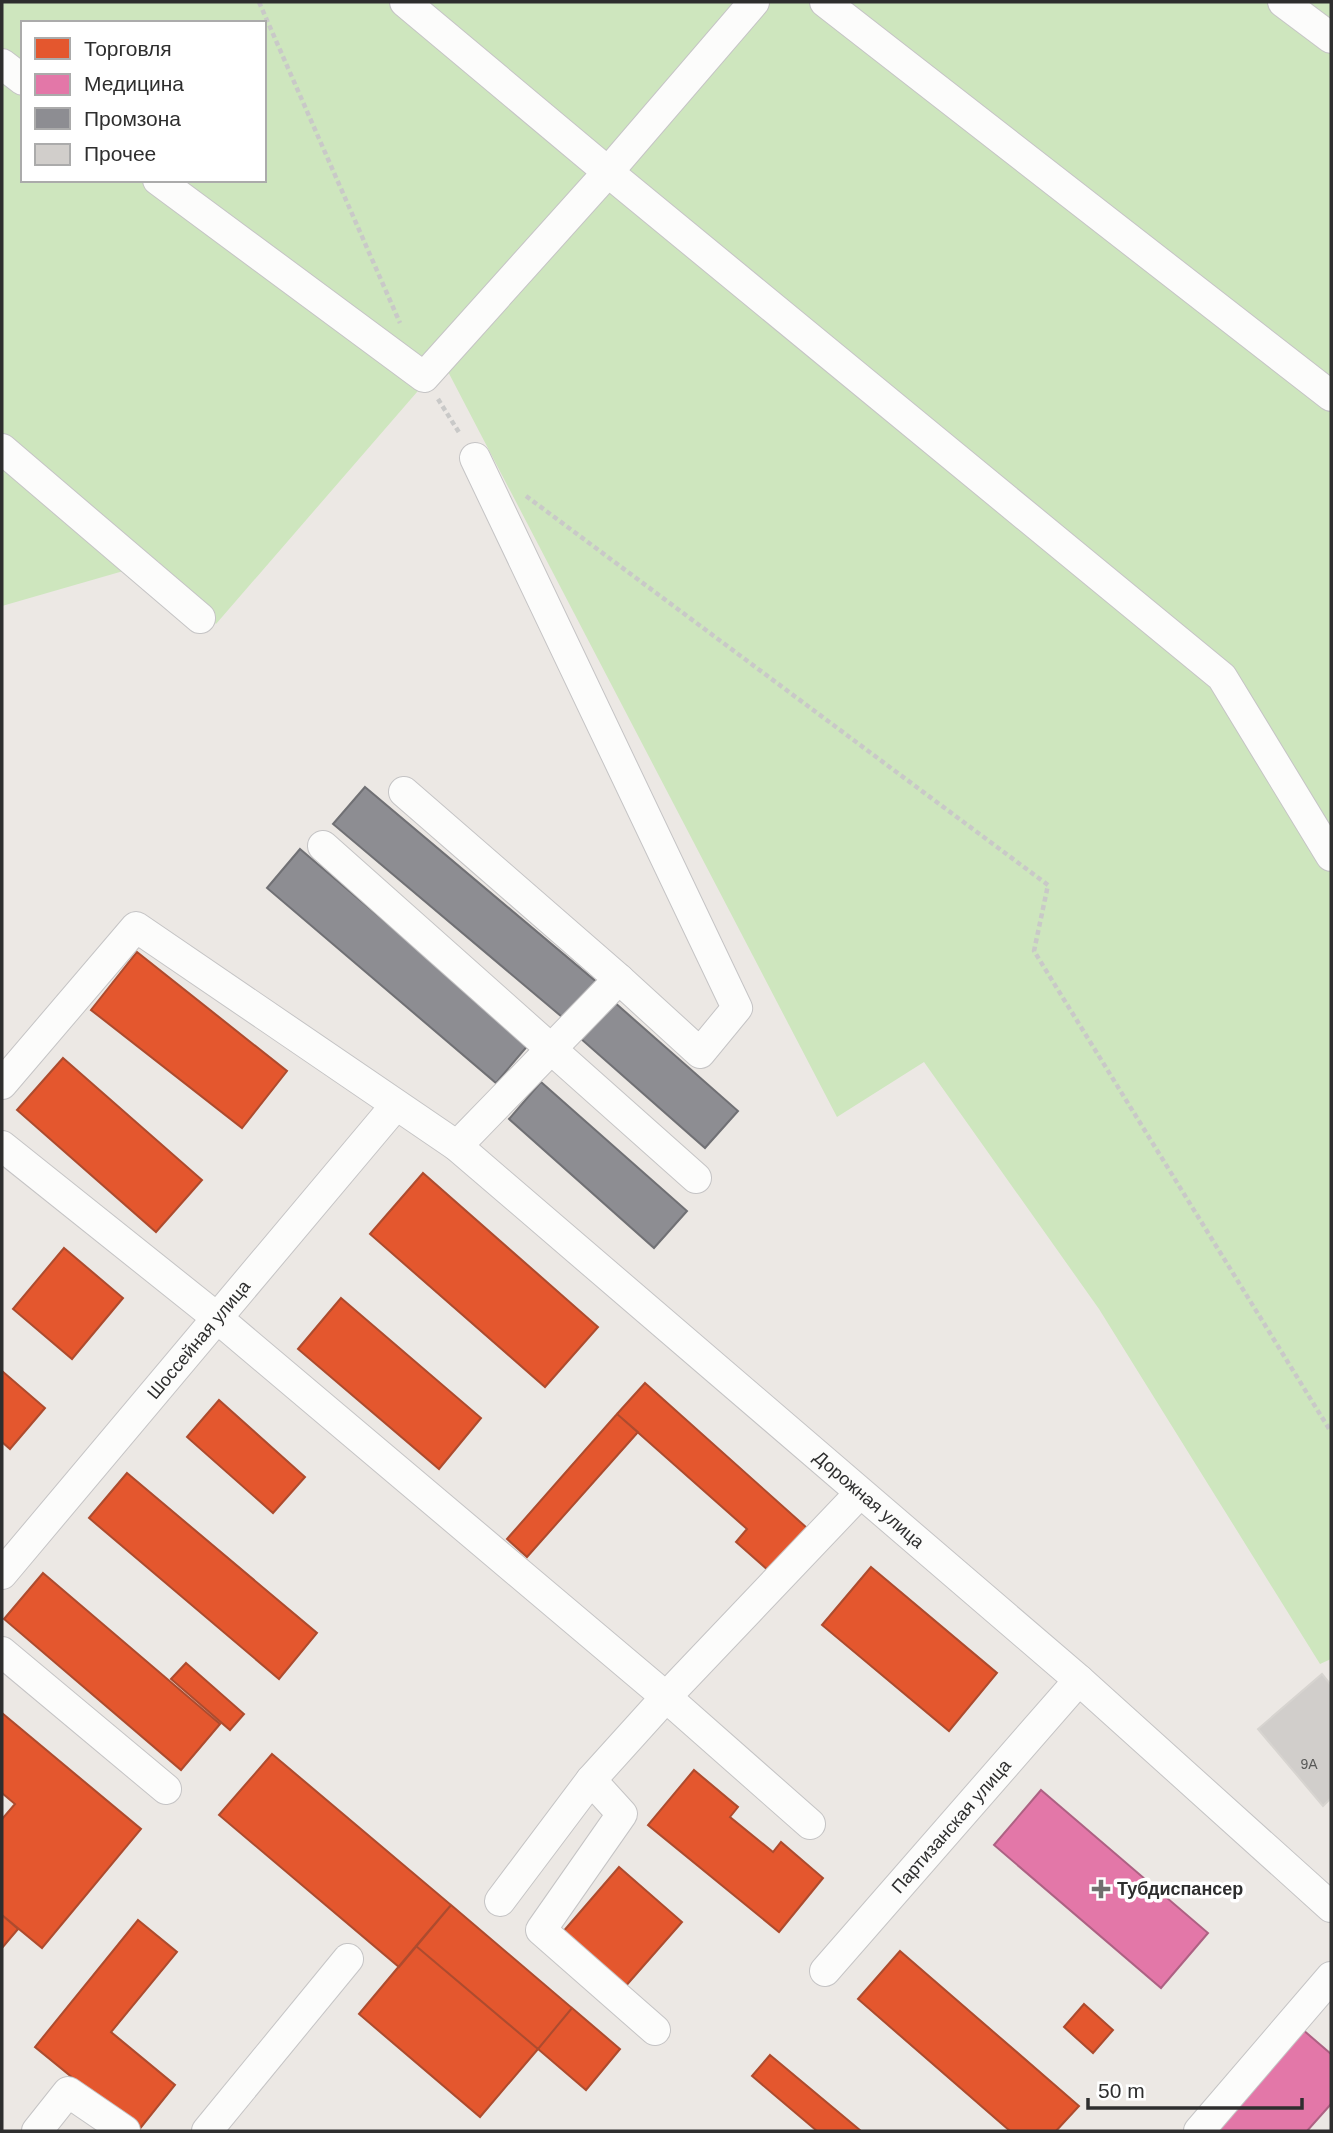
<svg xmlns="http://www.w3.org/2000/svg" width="1333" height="2133" font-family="Helvetica,sans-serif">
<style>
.green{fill:#cee6be;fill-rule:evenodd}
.shops{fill:#e4572e;stroke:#ad4b2e;stroke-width:2}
.health{fill:#e377a8;stroke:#ad6183;stroke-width:2}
.industry{fill:#8d8d92;stroke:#707074;stroke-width:2}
.building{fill:#d1cecb;stroke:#d7d4d0;stroke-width:2}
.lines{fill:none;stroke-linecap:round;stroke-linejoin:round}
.minor-casing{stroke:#c5c4c5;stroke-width:32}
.path{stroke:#c9c9c8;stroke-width:4.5;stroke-dasharray:5 3.5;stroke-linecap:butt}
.minor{stroke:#fcfcfb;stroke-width:30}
.poi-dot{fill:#706f6e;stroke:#fff;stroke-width:2.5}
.labels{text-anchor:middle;stroke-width:7;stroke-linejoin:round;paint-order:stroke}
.number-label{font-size:14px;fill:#585857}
.street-label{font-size:18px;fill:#2e2e2e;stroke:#fff}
.poi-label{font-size:18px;font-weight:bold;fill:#2e2e2e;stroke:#fff;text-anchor:start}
</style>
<rect width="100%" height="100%" fill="#ece8e4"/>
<path class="green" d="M2 2H1331V1659L1320 1664 1099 1309 924 1062 837 1117 443 362 216 624 158 561 2 606ZM23 23H264V180H23Z"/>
<path class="shops" d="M137 952 287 1071 242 1128 91 1010Z
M63 1058 202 1180 156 1232 17 1110Z
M423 1173 598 1327 545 1387 370 1234Z
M64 1248 123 1298 72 1359 13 1309Z
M341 1298 481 1418 439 1469 298 1349Z
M2 1371 45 1408 10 1449 2 1442Z
M645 1383 807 1528 769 1571 736 1542 747 1529 617 1414Z
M219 1400 305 1477 273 1513 187 1437Z
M617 1414 638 1432 527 1557 507 1539Z
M127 1473 317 1633 279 1679 89 1518Z
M871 1567 997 1673 949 1731 822 1625Z
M43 1573 220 1724 181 1770 4 1619Z
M186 1663 244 1714 230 1730 171 1679Z
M2 1713 141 1829 42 1948 2 1915V1819L15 1804 2 1793Z
M272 1754 451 1905 399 1967 219 1815Z
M694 1770 738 1807 730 1817 773 1852 781 1842 823 1878 779 1932 648 1825Z
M619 1867 682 1922 624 1988 562 1933Z
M451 1905 572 2008 538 2049 416 1946Z
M2 1915 18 1929 2 1948Z
M138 1920 177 1952 111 2032 175 2085 138 2131 35 2047Z
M416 1946 538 2049 480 2117 359 2014Z
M900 1951 1079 2106 1056 2131H1010L858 1999Z
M1084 2004 1113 2030 1093 2053 1064 2027Z
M572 2008 620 2049 586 2090 538 2049Z
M770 2055 861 2131H817L752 2076Z"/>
<path class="health" d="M1041 1790 1208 1933 1161 1988 994 1845Z
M1302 2029 1331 2054V2104L1307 2131H1212Z"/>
<path class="industry" d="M365 787 599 984 568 1022 333 824Z
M300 849 529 1044 496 1083 267 888Z
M613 1001 738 1111 705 1148 580 1038Z
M541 1082 687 1211 654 1248 509 1119Z"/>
<path class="building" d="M1322 1674 1331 1685V1798L1323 1806 1258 1729Z"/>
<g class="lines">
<defs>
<g id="minor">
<path d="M405 2 608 172 1222 677 1331 856"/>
<path d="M825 2 1331 396"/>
<path d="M1283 2 1331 38"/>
<path d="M2 64 23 80"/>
<path d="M158 180 424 377 608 172 754 2"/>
<path d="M2 449 200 618"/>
<path d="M475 458 737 1008 700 1053 619 979"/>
<path d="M404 792 619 979 457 1146"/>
<path d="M323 846 696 1178"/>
<path id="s1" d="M2 1084 136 927 457 1146 1079 1680 1331 1907"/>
<path d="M2 1146 216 1317 666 1697 860 1493"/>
<path id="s2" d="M2 1574 396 1105"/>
<path d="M2 1652 166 1789"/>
<path d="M591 1780 622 1814 541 1930 655 2030"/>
<path d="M500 1901 591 1780 666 1697 810 1824"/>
<path id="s3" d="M825 1971 1079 1680"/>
<path d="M37 2131 68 2092 125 2131"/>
<path d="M207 2131 348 1959"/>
<path d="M1199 2131 1331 1977"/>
</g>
</defs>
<use href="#minor" class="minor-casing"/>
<path class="path" d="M259 2 400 323
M438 399 460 434
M526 496 1048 885 1034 951 1331 1432"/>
<use href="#minor" class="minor"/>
</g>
<path class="poi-dot" d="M1097.5 1878.5h7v7h7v7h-7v7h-7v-7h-7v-7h7z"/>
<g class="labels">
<g class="number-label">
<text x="1309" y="1769">9А</text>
</g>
<g class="street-label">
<text dy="6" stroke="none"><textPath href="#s2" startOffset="306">Шоссейная улица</textPath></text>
<text dy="6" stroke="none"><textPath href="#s1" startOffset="1138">Дорожная улица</textPath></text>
<text dy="6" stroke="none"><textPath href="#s3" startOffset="192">Партизанская улица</textPath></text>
</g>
<g class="poi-label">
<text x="1117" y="1895">Тубдиспансер</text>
</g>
</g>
<rect width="1333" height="2133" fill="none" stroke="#2e2e2e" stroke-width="7"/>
<rect x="21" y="21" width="245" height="161" fill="#ffffff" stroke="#ababab" stroke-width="2"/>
<rect x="35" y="38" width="35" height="21" fill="#e4572e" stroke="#ababab" stroke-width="2"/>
<text x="84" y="56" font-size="21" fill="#2e2e2e">Торговля</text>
<rect x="35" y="74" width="35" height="21" fill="#e377a8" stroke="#ababab" stroke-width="2"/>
<text x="84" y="91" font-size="21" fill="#2e2e2e">Медицина</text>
<rect x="35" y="108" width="35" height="21" fill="#8d8d92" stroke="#ababab" stroke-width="2"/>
<text x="84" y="126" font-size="21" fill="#2e2e2e">Промзона</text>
<rect x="35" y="144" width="35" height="21" fill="#d1cecb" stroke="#ababab" stroke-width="2"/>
<text x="84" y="161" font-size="21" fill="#2e2e2e">Прочее</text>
<path d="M1088 2098v10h214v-10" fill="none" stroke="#2e2e2e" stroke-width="3.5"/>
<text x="1098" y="2098" font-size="21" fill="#2e2e2e" stroke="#ffffff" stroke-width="5" paint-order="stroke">50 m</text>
</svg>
